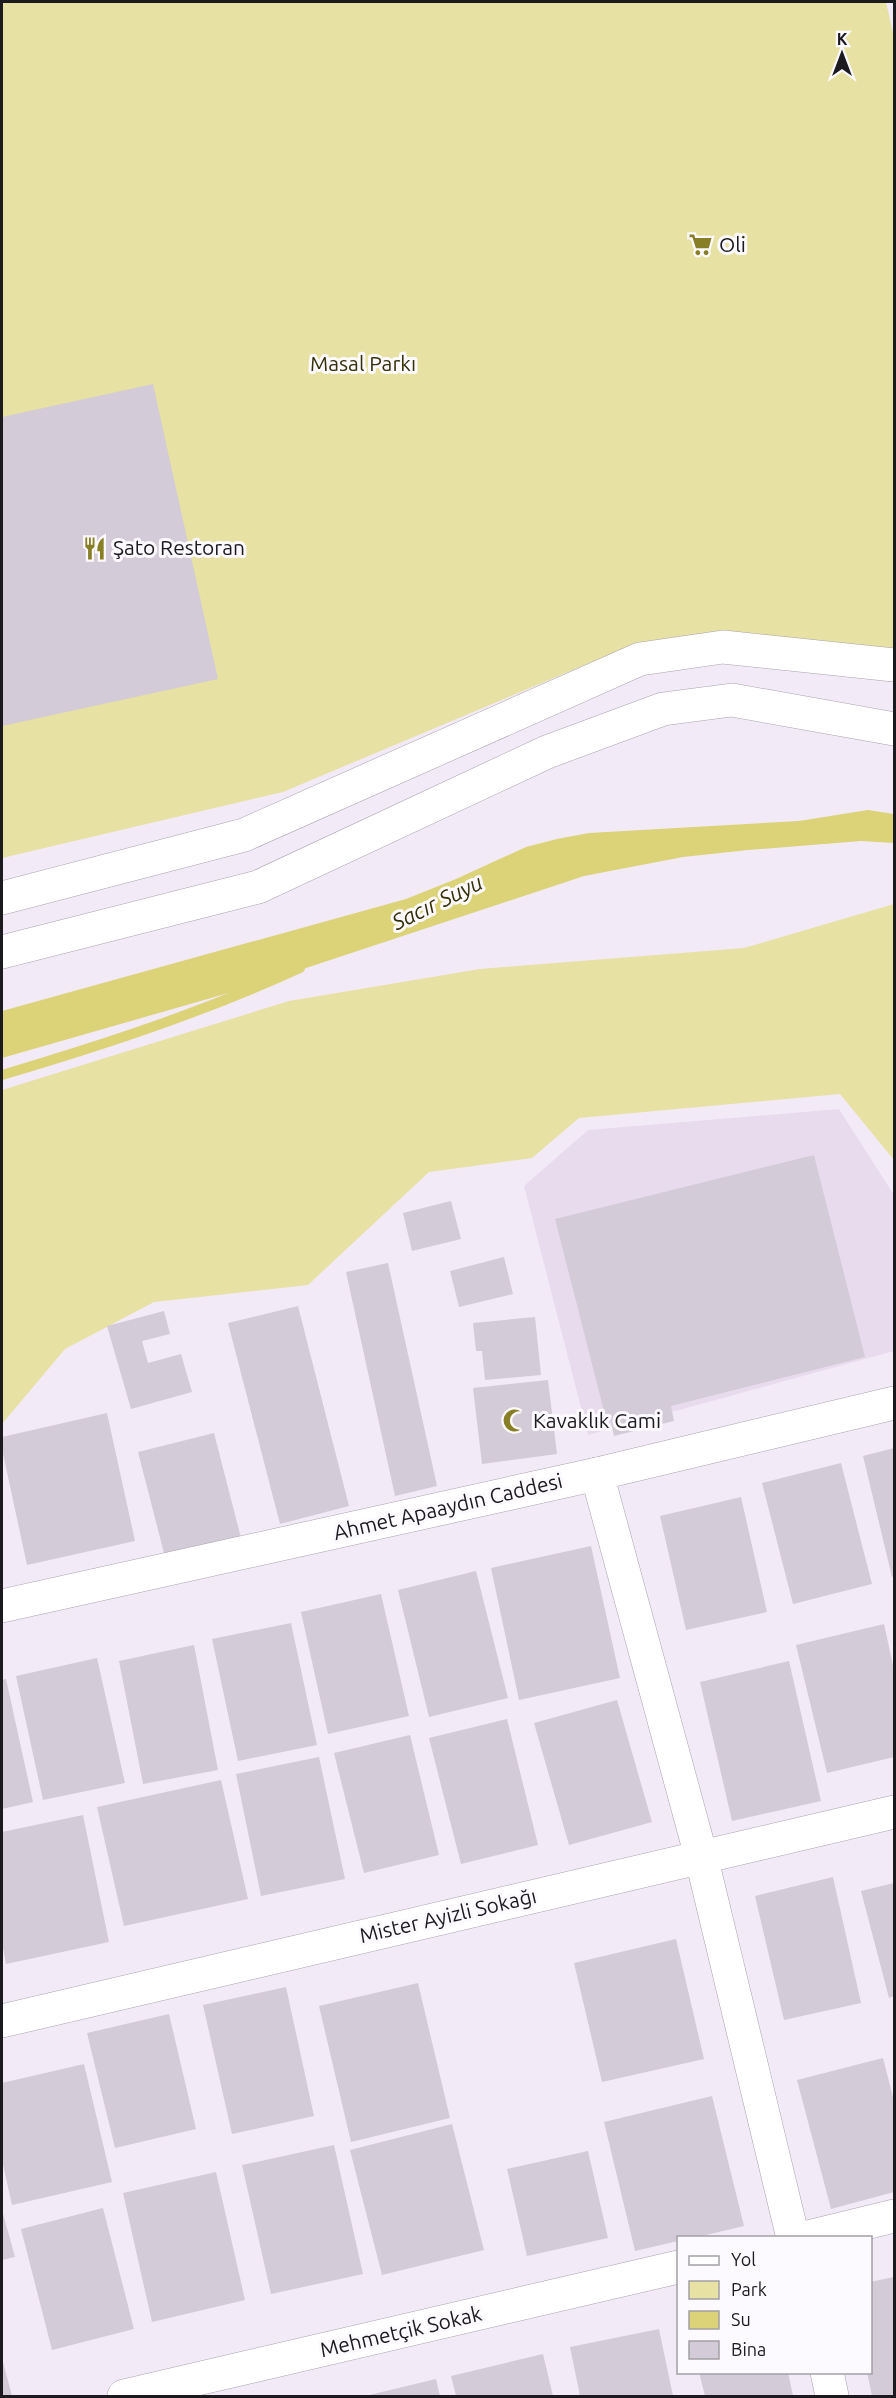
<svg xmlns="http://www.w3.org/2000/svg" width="896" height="2398" font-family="Ubuntu,sans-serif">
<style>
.built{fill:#e8dbee}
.green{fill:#e7e1a3}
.water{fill:#dcd277}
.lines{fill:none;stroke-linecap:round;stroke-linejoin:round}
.stream{stroke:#dcd277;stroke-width:10}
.building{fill:#d3cbd7}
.minor-casing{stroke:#aaa2ae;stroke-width:34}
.tertiary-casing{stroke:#aaa2ae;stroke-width:34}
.minor{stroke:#fff;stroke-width:33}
.tertiary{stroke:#fff;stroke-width:33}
.labels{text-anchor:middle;stroke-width:6;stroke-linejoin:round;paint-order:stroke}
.poi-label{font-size:21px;fill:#1d1a1f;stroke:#fdfaff;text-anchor:start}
.park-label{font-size:21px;fill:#353008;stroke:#fdfaff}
.street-label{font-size:21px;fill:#1d1a1f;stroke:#fdfaff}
.water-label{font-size:22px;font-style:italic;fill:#332f06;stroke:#fdfaff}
</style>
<rect width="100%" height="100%" fill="#f3eaf7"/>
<path class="built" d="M839 1109 894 1195V1351L588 1435 524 1186 588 1130Z"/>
<path class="green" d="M2 2H886L894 37V652L632 645 283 792 2 858Z
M894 904V1160L840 1094 579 1118 532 1158 429 1172 308 1285 154 1302 65 1349 2 1424V1090L289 1001 480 969 744 948Z"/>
<path class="water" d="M868 810 894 814V843L861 841 748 850 683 857 584 876 246 988 2 1058V1011L406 899 456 879 526 847 557 839 589 833 799 821Z"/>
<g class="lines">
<path class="stream" d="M2 1075C103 1045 204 1012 300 968"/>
</g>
<path class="building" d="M153 384 218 679 2 726V417Z
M814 1155 865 1357 671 1406 674 1421 614 1436 609 1413 605 1415 555 1219Z
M451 1201 461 1239 412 1251 403 1213Z
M504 1257 513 1294 459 1307 450 1271Z
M388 1263 437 1486 395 1496 346 1272Z
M298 1306 349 1506 280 1524 228 1323Z
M164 1311 170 1334 142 1341 148 1363 181 1354 192 1392 131 1409 107 1326Z
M535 1317 541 1375 485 1380 482 1351H476L473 1323Z
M548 1380 557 1454 482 1464 473 1388Z
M107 1413 135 1541 27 1565 2 1449V1437Z
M214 1433 241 1538 165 1557 138 1452Z
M894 1448V1576L892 1577 863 1456Z
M841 1463 872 1584 793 1604 762 1483Z
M741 1497 767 1612 686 1630 660 1516Z
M591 1546 620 1678 519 1700 491 1568Z
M476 1571 508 1698 429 1717 398 1590Z
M381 1594 409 1716 328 1734 301 1612Z
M291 1623 317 1745 238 1761 212 1639Z
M884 1624 894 1670V1757L827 1773 796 1645Z
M194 1645 218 1770 143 1784 119 1661Z
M97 1658 125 1783 43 1800 16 1676Z
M789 1661 821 1801 732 1821 700 1682Z
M6 1679 33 1802 2 1809V1680Z
M617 1700 652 1822 569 1845 534 1723Z
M507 1719 538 1845 461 1864 429 1738Z
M410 1735 439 1855 364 1873 334 1753Z
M319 1757 345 1879 261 1896 236 1774Z
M221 1780 248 1899 124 1926 97 1807Z
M83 1815 109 1942 6 1964 2 1942V1832Z
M833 1877 861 2003 784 2020 755 1896Z
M894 1883V1996L889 1998 861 1891Z
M676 1939 704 2059 602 2082 574 1963Z
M418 1983 450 2118 351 2142 319 2006Z
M286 1987 314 2116 232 2134 203 2005Z
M169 2014 196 2129 115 2148 87 2033Z
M883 2058 894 2101V2192L831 2209 797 2080Z
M84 2064 112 2182 12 2205 2 2160V2083Z
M712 2096 744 2226 694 2238H678V2241L635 2251 604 2122Z
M452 2124 484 2250 382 2275 350 2150Z
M334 2145 363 2274 271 2294 242 2165Z
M588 2151 608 2238 527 2256 507 2169Z
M216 2172 245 2300 152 2322 123 2193Z
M103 2208 134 2329 52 2350 21 2229Z
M2 2210 15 2257 2 2260Z
M894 2277V2396H872L867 2372H870V2282Z
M659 2329 673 2396H580L570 2347Z
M543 2354 553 2396H456L451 2376Z
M2 2358 12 2396H2Z
M699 2372H788L793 2396H705Z
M436 2379 440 2396H365Z"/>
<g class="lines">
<defs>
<path id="minor" d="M2 898 244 835 640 659 723 647 894 665
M2 952 258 887 547 752 663 709 732 700 894 729
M597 1474 701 1856 793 2238
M2 2021 894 1812
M804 2238 894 2216
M827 2372 832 2396
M124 2396 678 2267"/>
<path id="tertiary" d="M2 1606 597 1474 894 1403"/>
</defs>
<use href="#minor" class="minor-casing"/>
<use href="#tertiary" class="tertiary-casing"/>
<use href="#minor" class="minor"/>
<use href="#tertiary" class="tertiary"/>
</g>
<defs>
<symbol id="supermarket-bare" viewBox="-9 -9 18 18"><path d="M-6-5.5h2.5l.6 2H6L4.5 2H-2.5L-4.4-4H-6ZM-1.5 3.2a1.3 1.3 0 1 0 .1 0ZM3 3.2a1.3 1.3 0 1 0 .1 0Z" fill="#887e25" stroke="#fdfaff" stroke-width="2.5" paint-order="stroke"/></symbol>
<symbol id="restaurant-bare" viewBox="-9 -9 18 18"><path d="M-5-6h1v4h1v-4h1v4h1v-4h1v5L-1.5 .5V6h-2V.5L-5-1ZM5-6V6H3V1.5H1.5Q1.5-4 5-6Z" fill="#887e25" stroke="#fdfaff" stroke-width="2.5" paint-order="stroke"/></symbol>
<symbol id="mosque-bare" viewBox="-9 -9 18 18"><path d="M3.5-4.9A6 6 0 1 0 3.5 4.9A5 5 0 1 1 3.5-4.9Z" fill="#887e25" stroke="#fdfaff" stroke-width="2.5" paint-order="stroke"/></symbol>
</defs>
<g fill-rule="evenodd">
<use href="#supermarket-bare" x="684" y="228" width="33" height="33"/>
<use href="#restaurant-bare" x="78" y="532" width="33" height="33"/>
<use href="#mosque-bare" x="498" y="1404" width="33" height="33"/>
</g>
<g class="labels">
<g class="poi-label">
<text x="719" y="252">Oli</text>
<text x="113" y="555">Şato Restoran</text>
<text x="533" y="1428">Kavaklık Cami</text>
</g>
<g class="park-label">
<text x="363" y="371">Masal Parkı</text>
</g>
<g class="street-label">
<text transform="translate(448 1507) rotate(-13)" y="7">Ahmet Apaaydın Caddesi</text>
<text transform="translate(448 1916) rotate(-13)" y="7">Mister Ayizli Sokağı</text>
<text transform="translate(401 2332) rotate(-13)" y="7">Mehmetçik Sokak</text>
</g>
<g class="water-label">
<text transform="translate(437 902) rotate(-26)" y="8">Sacır Suyu</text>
</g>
</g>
<rect width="896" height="2398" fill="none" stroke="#1d1a1f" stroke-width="6"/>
<rect x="677" y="2236" width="195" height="138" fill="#fdfaff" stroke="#a3a0a5" stroke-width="1.5"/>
<rect x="689" y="2256" width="30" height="9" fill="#ffffff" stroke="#a3a0a5" stroke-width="1.5"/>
<text x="731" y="2266" font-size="18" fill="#1d1a1f">Yol</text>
<rect x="689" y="2281" width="30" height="18" fill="#e7e1a3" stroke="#a3a0a5" stroke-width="1.5"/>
<text x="731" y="2296" font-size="18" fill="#1d1a1f">Park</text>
<rect x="689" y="2311" width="30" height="18" fill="#dcd277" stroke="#a3a0a5" stroke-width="1.5"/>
<text x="731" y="2326" font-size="18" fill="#1d1a1f">Su</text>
<rect x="689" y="2341" width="30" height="18" fill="#d3cbd7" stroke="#a3a0a5" stroke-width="1.5"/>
<text x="731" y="2356" font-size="18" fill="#1d1a1f">Bina</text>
<g transform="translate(842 54)" stroke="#fdfaff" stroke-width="4.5" paint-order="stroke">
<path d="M0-4.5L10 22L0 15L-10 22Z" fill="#1d1a1f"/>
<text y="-9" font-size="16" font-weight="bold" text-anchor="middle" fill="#1d1a1f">K</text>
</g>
</svg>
